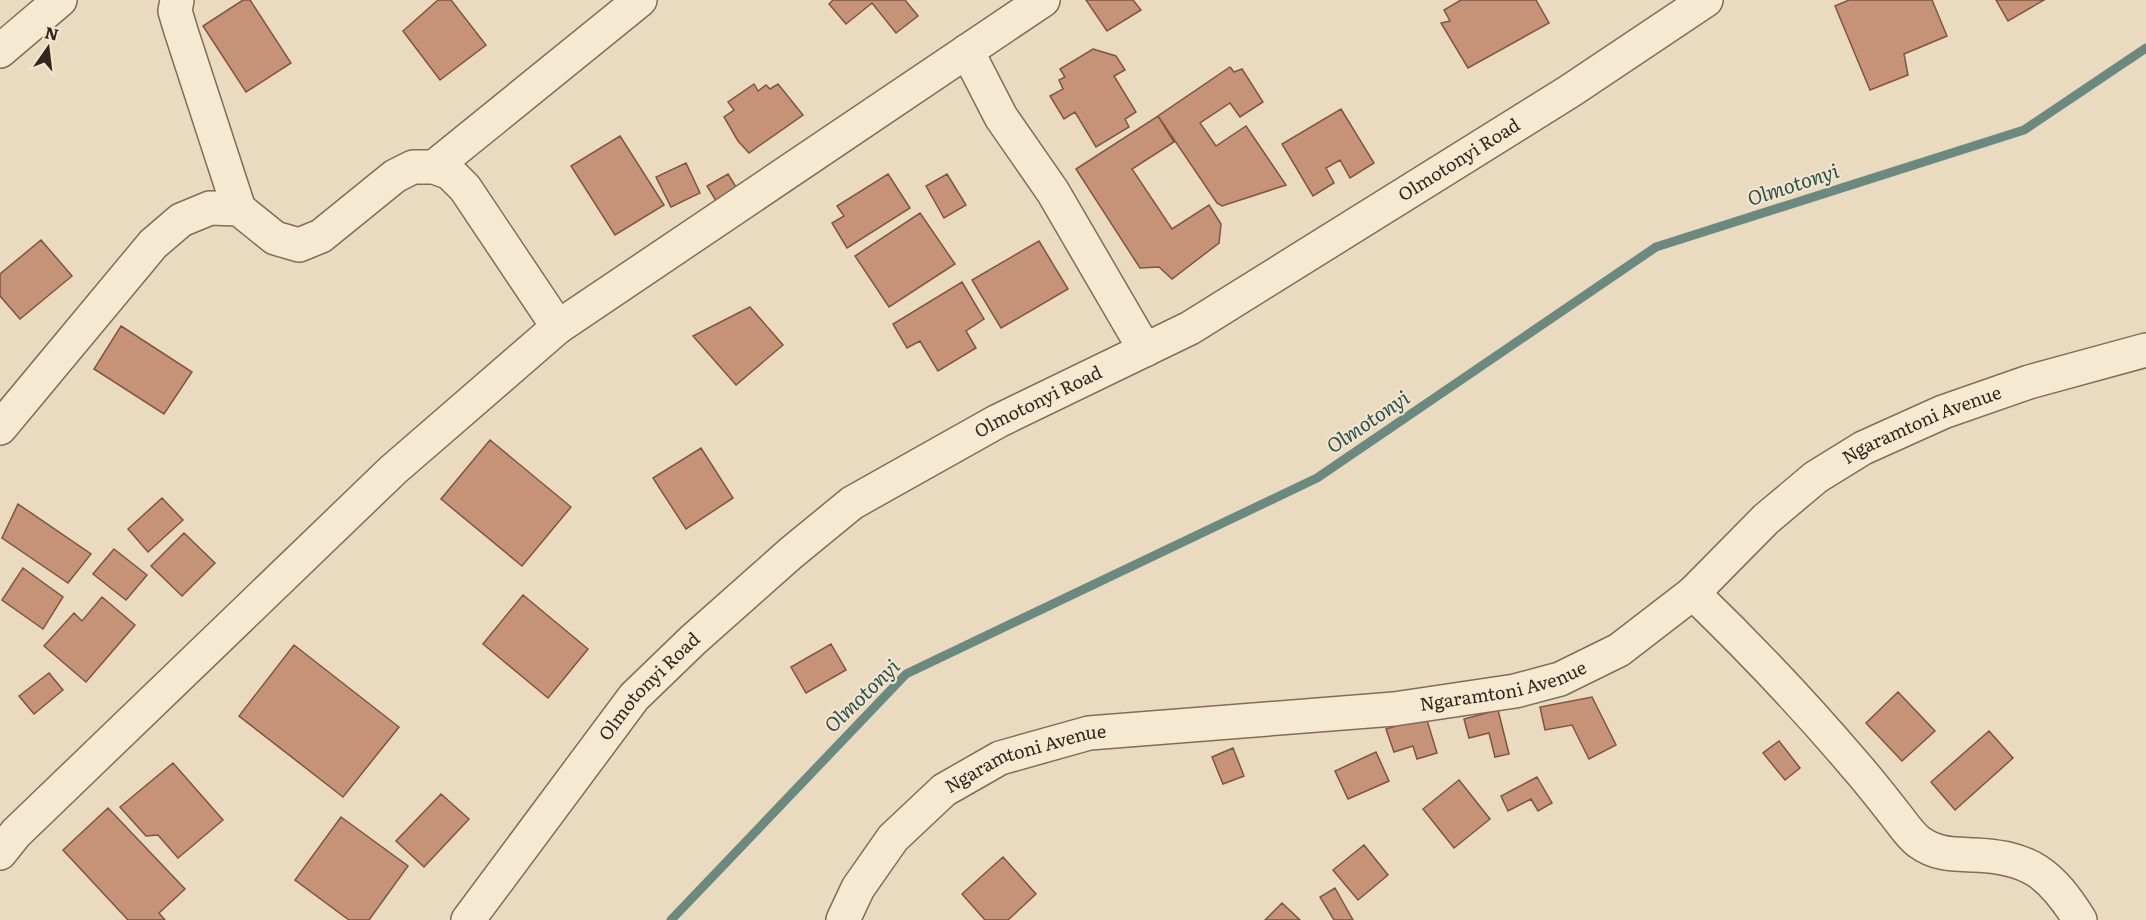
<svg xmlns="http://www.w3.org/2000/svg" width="2146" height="920" font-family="Literata,serif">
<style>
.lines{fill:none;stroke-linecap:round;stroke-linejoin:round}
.stream{stroke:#6b897f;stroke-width:9}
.building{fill:#c69378;stroke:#7f5541;stroke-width:1.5}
.minor-casing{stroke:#826c59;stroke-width:36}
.minor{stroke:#f6e9d2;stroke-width:33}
.labels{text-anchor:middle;stroke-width:4.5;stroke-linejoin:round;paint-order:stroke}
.street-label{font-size:18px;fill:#32261d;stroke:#f2e5cf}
.water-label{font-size:20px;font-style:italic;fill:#2d514c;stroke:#f2e5cf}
</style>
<rect width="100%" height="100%" fill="#eadac0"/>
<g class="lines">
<path class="stream" d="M671 920 906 674 1317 478 1656 247 2024 130 2146 48"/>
</g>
<path class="building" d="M243 0H250L291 63 246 92 203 26Z
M438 0H451L486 45 440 80 403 31Z
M833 0H905L918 16 896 33 872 3 846 24 829 4Z
M1086 0H1133L1141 10 1107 31Z
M1461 0H1536L1549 23 1468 68 1441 23 1450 21 1444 10Z
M1849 0H1932L1947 36 1904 54 1908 75 1870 90 1835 6Z
M1996 0H2044L2008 21Z
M1093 49 1116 56 1125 70 1114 76 1136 112 1125 119 1129 127 1096 147 1075 112 1064 119 1050 96 1063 89 1059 80 1065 77 1060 69Z
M1230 67 1234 72 1242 69 1263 102 1240 117 1230 103 1200 123 1216 146 1246 126 1286 185 1222 206 1217 203 1158 116Z
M754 84 758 91 766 85 770 89 778 84 803 115 749 153 738 141 724 117 734 110 728 102Z
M1341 109 1374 163 1350 178 1340 160 1326 168 1334 183 1313 196 1282 144Z
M1158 116 1174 142 1132 169 1172 229 1209 205 1221 224 1219 243 1172 279 1159 267 1140 268 1076 169Z
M620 136 664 205 615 235 571 166Z
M686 163 700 193 671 207 656 177Z
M728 174 742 197 721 209 707 186Z
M888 174 910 208 847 248 832 223 844 216 837 206Z
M947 174 966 205 944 218 926 186Z
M920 213 955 264 889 307 855 256Z
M41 240 72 276 20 319 0 296V274Z
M1039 241 1068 289 1001 328 972 280Z
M962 282 984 319 966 331 976 348 938 371 920 341 907 348 893 324Z
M750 307 783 345 736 385 693 336Z
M121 326 192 372 164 414 94 369Z
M490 440 571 507 522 566 441 499Z
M701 448 733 498 686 529 653 478Z
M162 498 183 520 148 552 128 529Z
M18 504 91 554 68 583 2 538Z
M184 533 215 563 182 596 151 566Z
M114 549 147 575 126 600 93 574Z
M23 568 63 597 43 629 2 600Z
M523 595 588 649 548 698 483 644Z
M102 597 135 625 86 682 44 646 74 613 82 621Z
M831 644 846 670 806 693 791 667Z
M294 645 399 727 343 797 239 716Z
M49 673 63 690 34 714 19 696Z
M1898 692 1935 731 1902 761 1866 723Z
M1592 697 1616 745 1589 759 1572 725 1545 730 1540 707Z
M1498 710 1509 754 1495 757 1489 733 1469 738 1464 719Z
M1426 717 1437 753 1417 759 1413 746 1394 752 1386 729Z
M1989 731 2013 758 1955 810 1931 782Z
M1779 741 1800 768 1785 780 1763 753Z
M1233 748 1244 776 1223 784 1212 757Z
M1376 752 1389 781 1348 799 1335 771Z
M173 763 223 820 178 858 158 835 146 836 120 807Z
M1537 777 1552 803 1538 811 1531 799 1508 811 1501 796Z
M1459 780 1490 819 1454 848 1423 809Z
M441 794 469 819 424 867 396 841Z
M108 808 185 889 159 913 165 920H128L63 850Z
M341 817 408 866 369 920H349L295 880Z
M1364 845 1388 875 1358 900 1333 870Z
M1003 857 1036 894 1008 920H985L962 894Z
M1335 888 1353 920H1334L1320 897Z
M1282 903 1300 920H1265Z"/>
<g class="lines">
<defs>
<g id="minor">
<path d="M177 0 175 11 181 31 239 209"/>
<path d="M0 51 60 0"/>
<path d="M967 51 1001 117 1053 192 1145 350"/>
<path d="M434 167 640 0"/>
<path d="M0 428 153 244 181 220 210 208 239 209 275 238 299 245 321 236 395 176 413 167H434L450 173 465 188 558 327"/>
<path d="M1693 593C1750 648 1804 705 1855 765 1870 782 1884 800 1898 818 1904 826 1911 836 1919 842 1937 855 1953 854 1975 855 2030 857 2051 874 2080 920"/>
<path d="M0 853 16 833 393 470 558 327 1043 0"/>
<path id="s1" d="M468 920 634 697 693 640 791 553 852 503 998 421 1190 328 1570 91 1706 0"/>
<path id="s2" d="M843 920 858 888 893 838 944 790 1000 758 1089 733 1394 709 1515 691 1560 679 1619 650 1693 593 1766 519 1816 477 1863 448 1943 412 2029 382 2146 350"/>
</g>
</defs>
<use href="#minor" class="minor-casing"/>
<use href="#minor" class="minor"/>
</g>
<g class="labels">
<g class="street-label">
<text dy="6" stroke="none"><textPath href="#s1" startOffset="1268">Olmotonyi Road</textPath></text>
<text dy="6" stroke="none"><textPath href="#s1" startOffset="782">Olmotonyi Road</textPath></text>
<text dy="6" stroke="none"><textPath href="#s2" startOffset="1245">Ngaramtoni Avenue</textPath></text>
<text dy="6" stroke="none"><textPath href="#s2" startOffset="741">Ngaramtoni Avenue</textPath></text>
<text dy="6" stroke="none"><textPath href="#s1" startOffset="296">Olmotonyi Road</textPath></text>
<text dy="6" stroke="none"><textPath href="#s2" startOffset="255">Ngaramtoni Avenue</textPath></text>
</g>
<g class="water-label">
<text transform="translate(1793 185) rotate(-18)" y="7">Olmotonyi</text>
<text transform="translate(1368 422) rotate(-34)" y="7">Olmotonyi</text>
<text transform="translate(862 696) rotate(-44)" y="7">Olmotonyi</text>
</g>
</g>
<g transform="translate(48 48) rotate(14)" stroke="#f2e5cf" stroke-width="4.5" paint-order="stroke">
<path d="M0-4.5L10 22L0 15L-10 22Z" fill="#32261d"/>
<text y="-9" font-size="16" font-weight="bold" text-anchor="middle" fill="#32261d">N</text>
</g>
</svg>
